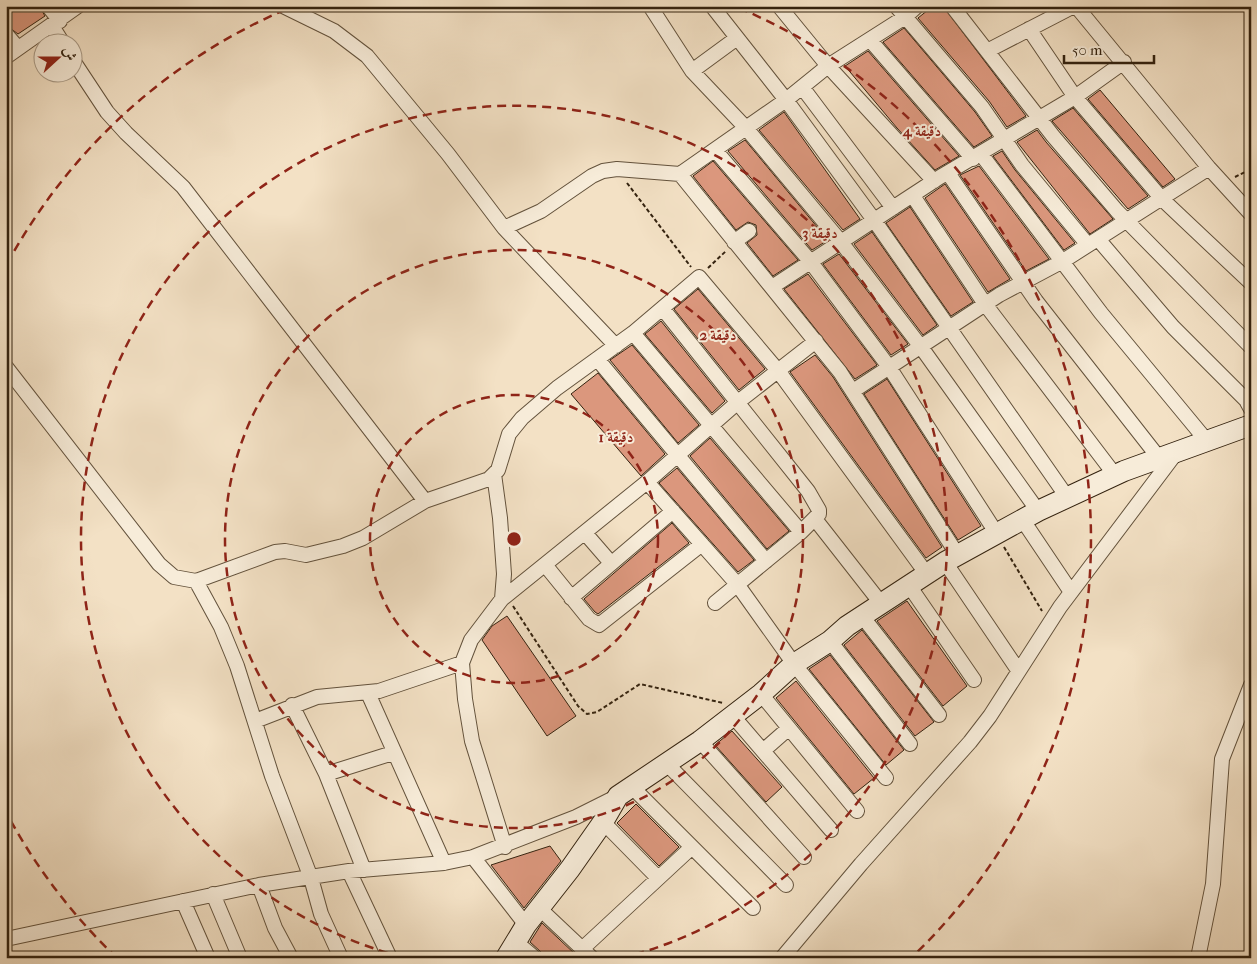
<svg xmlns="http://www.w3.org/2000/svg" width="1257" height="964" font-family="'IM FELL French Canon',Amiri,serif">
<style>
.building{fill:#db977d;stroke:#33220f}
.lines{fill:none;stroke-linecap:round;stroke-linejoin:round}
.street-casing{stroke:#63523c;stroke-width:16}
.secondary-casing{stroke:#33220f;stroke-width:22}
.path{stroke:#33220f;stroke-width:2;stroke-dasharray:4 2.5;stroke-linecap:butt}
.street{stroke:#f7ecd9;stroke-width:14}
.secondary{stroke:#f7ecd9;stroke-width:20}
.ring{fill:none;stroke:#8f2418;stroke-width:2.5;stroke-dasharray:9 6}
.centre{fill:#8f2418;stroke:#f7ecd9;stroke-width:2.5}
.ring-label{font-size:15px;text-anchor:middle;font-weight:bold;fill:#8f2418;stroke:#f7ecd9;stroke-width:4;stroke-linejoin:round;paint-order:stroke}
</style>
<rect width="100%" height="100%" fill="#f3e1c5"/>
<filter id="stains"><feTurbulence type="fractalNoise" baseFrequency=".004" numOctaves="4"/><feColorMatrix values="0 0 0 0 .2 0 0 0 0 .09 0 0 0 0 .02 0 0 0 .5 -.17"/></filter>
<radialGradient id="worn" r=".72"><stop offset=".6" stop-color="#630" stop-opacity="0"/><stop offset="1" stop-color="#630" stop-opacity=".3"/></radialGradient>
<path class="building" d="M6 6H39L45 16 18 34 6 25Z
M933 6H943L1026 116 1007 127 989 101 918 18Z
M904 28 975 112 992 136 974 147 883 42Z
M868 51 959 156 935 170 897 128 845 66Z
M1100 90 1175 179 1163 187 1088 99Z
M1073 108 1148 196 1128 209 1060 130 1052 121Z
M784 112 860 219 843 230 759 130Z
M1037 130 1046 142 1113 219 1090 234 1017 142Z
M745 140 828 240 812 250 728 151Z
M1002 151 1015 170 1075 243 1064 250 993 156Z
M713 161 798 260 773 276 747 243 757 235 756 225 748 222 736 230 693 176Z
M979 166 1049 259 1026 271 960 175Z
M945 184 1010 279 988 292 925 198Z
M910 207 973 302 951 316 886 223Z
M872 232 937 325 923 335 854 244Z
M839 254 908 344 891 355 823 264Z
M808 274 877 365 855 379 784 289Z
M698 289 765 369 739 390 674 309Z
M661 321 725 401 712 413 645 334Z
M632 345 699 425 678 443 610 360Z
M815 355 833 377 942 547 926 558 790 372Z
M598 373 665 454 641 476 571 394Z
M887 379 981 526 958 540 864 394Z
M710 438 789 531 767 549 690 456Z
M677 468 754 560 738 572 659 483Z
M672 523 689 543 598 614 595 612 584 599Z
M907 601 967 686 943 706 877 621Z
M507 616 576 716 547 736 482 640 492 626Z
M862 630 934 722 915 736 844 645Z
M830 655 904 750 886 765 809 669Z
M796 681 874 778 854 794 776 698Z
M732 731 782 787 766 802 715 745Z
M636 804 679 847 659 866 617 823Z
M550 846 561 861 524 908 491 865Z
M542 923 576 955 579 958H544L541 952 530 942Z"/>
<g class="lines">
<defs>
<path id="street" d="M48 6 60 21
M283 6 334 31 367 56 448 154 504 228 616 346
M650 6 692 71 746 128 841 242 921 347 1038 511
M712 6 786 100 874 220 1067 497
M779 6 828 66 934 181
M896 6 982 107 1022 165 1088 245
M952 6 1053 136 1117 211 1251 347
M1076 6 1209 168 1251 214
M52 26 62 42
M1029 29 1075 97 1162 199 1251 283
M6 34 18 48
M870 40 973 159
M987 51 1074 6
M6 57 78 6
M72 59 107 112 126 133 183 187 425 501
M692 71 737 38
M802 87 893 208
M715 150 810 261 889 367 997 534
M981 154 1101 313 1206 440
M948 173 1036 301 1159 458
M680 174 840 372 957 554
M913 196 985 304 1115 475
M504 228 541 211 592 176 603 171 617 169 680 174 786 100 828 66 905 17 917 6
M1098 239 1173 327 1246 400 1251 409
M734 242 749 231
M772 287 940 177 1075 97 1124 62
M663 309 808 491 819 510V514L801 532 715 603
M633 333 801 532
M598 360 766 561
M6 367 159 564 174 577 196 581 275 552 285 551 306 555 343 546 363 538 425 501 489 479 498 470 509 434 522 418 557 388 633 333 699 277 779 372 926 573
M853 391 999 295 1063 261 1209 168
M494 474 500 518 504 574 502 599 471 640 462 663 465 699 472 741 505 847
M647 482 737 584 794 664 886 778
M815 519 880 602
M1022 519 1071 592
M585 533 611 563
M945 562 1018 670
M546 566 589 619 599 625 702 544
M196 581 221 627 237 666 272 776 311 878 321 914 341 958
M908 584 974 680
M571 598 673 511
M502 599 647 482 738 402 816 341
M862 616 939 715
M830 641 910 744
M368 693 444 863
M761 694 857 811
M292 705 326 774 364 870
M732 715 831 830
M255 721 317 697 379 691 462 663
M700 741 804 857
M764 750 789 728
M667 764 786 885
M326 774 393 753
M633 788 753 908
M603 822 658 878
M473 857 526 925
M349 871 390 958
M259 885 275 928 291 958
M213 894 240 958
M183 901 208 958
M539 908 592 958
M6 939 259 885 349 871 444 863 473 857 576 817 618 796
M516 942 535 958
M582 949 692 847
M782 958 861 864 970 742 990 716 1060 607 1176 453
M1198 958 1213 884 1222 759 1251 685"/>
<path id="secondary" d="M506 958 526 925 570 869 603 822 618 796 700 741 761 694 794 664 830 641 847 626 945 562 1038 511 1124 471 1251 425"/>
</defs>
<use href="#street" class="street-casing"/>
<use href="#secondary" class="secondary-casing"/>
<path class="path" d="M1235 177 1251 169
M627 183 691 267
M708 268 726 251
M1004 547 1042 611
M513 606 578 706 587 714 597 712 640 684 723 703"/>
<use href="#street" class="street"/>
<use href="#secondary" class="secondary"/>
</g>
<g class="ring">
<circle cx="514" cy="539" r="144"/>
<circle cx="514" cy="539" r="289"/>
<path d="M402 957A433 433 0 1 1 626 957"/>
<path d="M117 958A577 577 0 0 1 7 814M7 264A577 577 0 0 1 289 8M739 8A577 577 0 0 1 911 958"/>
</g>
<circle cx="514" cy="539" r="8" class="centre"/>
<g class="ring-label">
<text x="922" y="136">4 دقيقة</text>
<text x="820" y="238">3 دقيقة</text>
<text x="718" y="340">2 دقيقة</text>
<text x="616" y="442">1 دقيقة</text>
</g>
<rect width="1257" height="964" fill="none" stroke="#f3e1c5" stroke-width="25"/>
<rect x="8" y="8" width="1242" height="949" fill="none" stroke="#33220f" stroke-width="2.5"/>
<rect x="12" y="12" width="1232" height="939" fill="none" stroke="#33220f"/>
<g transform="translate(58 58) rotate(69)"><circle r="24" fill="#f7ecd9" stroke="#a99b88"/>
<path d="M0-4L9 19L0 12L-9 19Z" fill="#8f2418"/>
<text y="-8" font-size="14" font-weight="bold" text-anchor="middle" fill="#33220f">ش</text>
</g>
<path d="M1064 55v8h90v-8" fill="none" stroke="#33220f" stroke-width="2.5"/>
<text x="1072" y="55" font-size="15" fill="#33220f" stroke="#f7ecd9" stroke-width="4" paint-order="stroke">50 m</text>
<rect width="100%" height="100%" filter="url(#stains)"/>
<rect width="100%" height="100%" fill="url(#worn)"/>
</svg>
